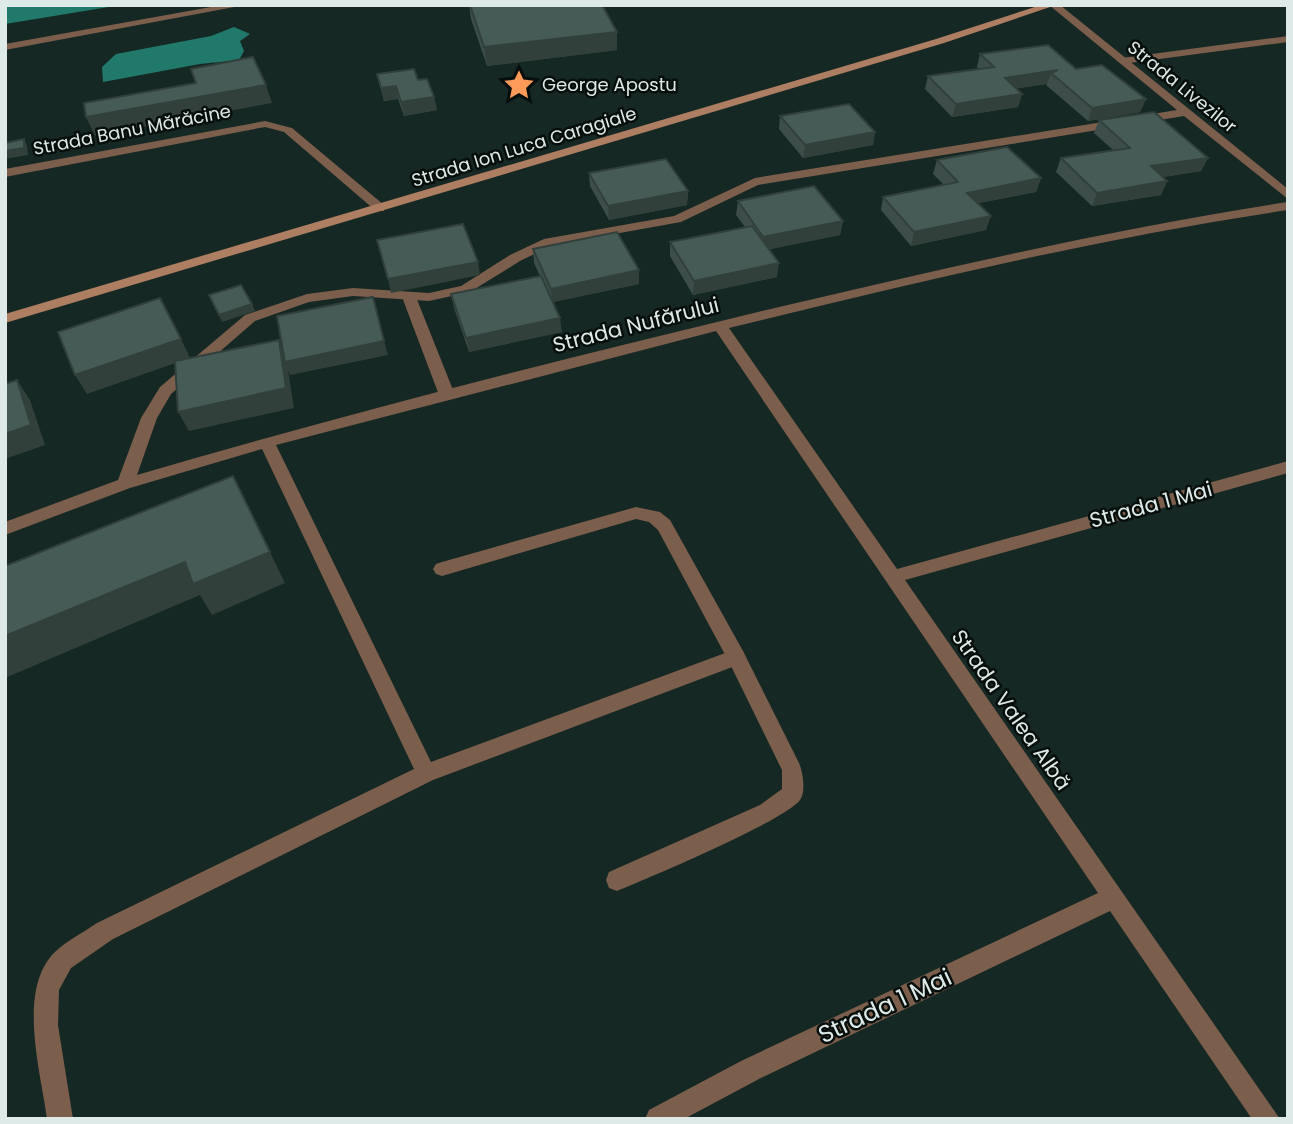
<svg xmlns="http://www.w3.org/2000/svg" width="1293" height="1124" font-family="Poppins,sans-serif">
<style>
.water{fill:#20796a}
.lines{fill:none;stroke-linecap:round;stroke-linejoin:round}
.service{fill:#7b5e4c;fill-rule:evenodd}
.minor{fill:#7b5e4c;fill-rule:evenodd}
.secondary{fill:#ad7e61;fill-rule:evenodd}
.wall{fill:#3d4e4a}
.shaded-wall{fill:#32403c}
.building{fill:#475b56;stroke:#32403c;stroke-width:2}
.labels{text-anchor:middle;stroke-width:5;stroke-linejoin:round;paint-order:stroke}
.far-poi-label{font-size:18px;fill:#deeae7;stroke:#070f0d;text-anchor:start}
.far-street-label{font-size:18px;fill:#deeae7;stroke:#070f0d}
.street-label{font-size:21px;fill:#deeae7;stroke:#070f0d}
.near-street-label{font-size:24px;fill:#deeae7;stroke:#070f0d}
</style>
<rect width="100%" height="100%" fill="#162824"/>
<path class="water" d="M5 5H121L5 24Z
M234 27 250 34 240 41 244 51 239 60 200 64 103 82 102 67 116 54 211 36Z"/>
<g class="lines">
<path class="service" d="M222 5H245L5 50V44Z
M1288 36V42L1122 64 1117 61 1122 58Z
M409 293 416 297 455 395 452 399H442L439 395 402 297Z
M636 507 660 512 670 520 743 651 799 763C803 772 806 792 800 800 784 821 649 878 617 891L609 888 606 880 609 872 760 805 782 789V770L729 662 658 530 649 522 636 519 442 576 436 574 433 569 436 564 442 562Z"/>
<path class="minor" d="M1049 5H1060L1288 189V199L1184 116 758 185 681 222 553 245 520 261 470 292 429 301 353 296 309 302 255 321 171 394 157 418 137 475C342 415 550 362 758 312 934 271 1109 229 1288 202V210C1099 238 914 283 729 328L897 569 1288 461V473L905 580 1280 1119H1252L1110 911 759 1079 684 1119H645L649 1110 741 1061 1098 893 716 331 276 445 431 762 736 649 743 651 745 657 743 663 433 780 113 939 71 968 59 990 58 1025 73 1119H47C41 1072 16 988 56 951 68 940 84 932 97 923L414 769 262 449 130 488 5 535V522L118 480 141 418 160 387 245 315 307 294 353 288 429 293 461 286 510 255 544 239 674 216 755 178 1177 110Z
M265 121 292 128 384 205V211H376L284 132 265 127 5 177V169Z"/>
<path class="secondary" d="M1041 5H1056L944 43 5 323V314L936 39Z"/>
</g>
<path class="wall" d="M469 5H602L617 32V50L487 66 471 19Z
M980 54 1076 69 1146 99 1140 112 1088 121 1046 85 1047 84 1016 88 1022 94 1018 107 952 117 925 89 928 76 979 69 977 67Z
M377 74 418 80 434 97 437 110 404 116 398 99 384 101Z
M780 116 875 132 873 145 803 158 779 129Z
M1099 120 1208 158 1201 171 1163 177 1167 181 1161 195 1092 206 1056 172 1061 158 1113 150 1094 133Z
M937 160 1041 178 1036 192 978 203 986 230 911 246 881 210 883 197 944 185 933 174Z
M589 173 688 191 687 205 609 220 590 186Z
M738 201 843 221 840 235 769 249 777 277 693 295 670 256V242L745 227 736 215Z
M533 249 639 270V284L553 302 562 332 469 352 454 308 451 294 540 276 534 263Z"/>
<path class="shaded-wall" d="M617 32V50L487 66 484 47Z
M1058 70 1051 73 1047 84 1001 91 1005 78Z
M266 85 272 103 95 136 86 117Z
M396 86 398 99 384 101 381 88Z
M1022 94 1018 107 952 117 956 104Z
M434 97 437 110 404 116 401 102Z
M1146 99 1140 112 1088 121 1092 108Z
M875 132 873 145 803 158 805 145Z
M24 139 27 146 28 155 5 159V151Z
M1208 158 1201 171 1145 180 1151 166Z
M1041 178 1036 192 964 206 967 193Z
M1167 181 1161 195 1092 206 1097 193Z
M688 191 687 205 609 220 608 206Z
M991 216 986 230 911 246 914 232Z
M843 221 840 235 762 251 763 237Z
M478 262 480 275 391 293 388 279Z
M779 263 777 277 693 295 694 281Z
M639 270V284L552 302 551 289Z
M252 304 255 311 222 322 219 315Z
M560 318 562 332 469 352 466 338Z
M181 339 190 358 87 394 75 375Z
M279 340 286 361 384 341 388 355 290 375 288 370 294 408 189 431 178 412Z
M17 380 30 400 45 445 5 459V434Z
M233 476 285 583 212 615 200 595 5 678V636Z"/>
<path class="building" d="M470 5H602L617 32 484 47Z
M1048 45 1076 69 1102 65 1146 99 1092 108 1051 73 1058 70 1005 78 1022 94 956 104 928 76 994 67 980 54Z
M253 57 266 85 86 117 84 103 196 83 191 69Z
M414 69 418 80 427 79 434 97 401 102 396 86 381 88 377 74Z
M849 104 875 132 805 145 780 116Z
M1154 112 1208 158 1151 166 1167 181 1097 193 1061 158 1130 148 1099 120Z
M24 139V148L5 151V143Z
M1007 147 1041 178 967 193 991 216 914 232 883 197 958 182 937 160Z
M666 159 688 191 608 206 589 173Z
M814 186 843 221 763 237 738 201Z
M463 224 478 262 388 279 377 240Z
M752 226 779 263 694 281 670 242Z
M617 232 639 270 551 289 533 249Z
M541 276 560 318 466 338 451 294Z
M241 285 252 304 219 315 209 295Z
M373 297 384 341 285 362 277 316Z
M160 298 181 339 75 375 58 332Z
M279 340 286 388 178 412 175 361Z
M17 380 31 425 5 434V384Z
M233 476 270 552 193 584 185 562 5 636V566Z"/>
<defs>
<symbol id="sight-bare" viewBox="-9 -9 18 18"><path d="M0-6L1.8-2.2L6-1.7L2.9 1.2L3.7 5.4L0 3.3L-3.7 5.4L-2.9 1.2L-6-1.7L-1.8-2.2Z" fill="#fe9b59" stroke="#070f0d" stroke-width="2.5" paint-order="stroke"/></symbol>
</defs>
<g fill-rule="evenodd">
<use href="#sight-bare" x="497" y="63" width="44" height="44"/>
</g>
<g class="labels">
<g class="far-poi-label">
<text x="542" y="91">George Apostu</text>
</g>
<g class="far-street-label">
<text transform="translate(1182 87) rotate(39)" y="6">Strada Livezilor</text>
<text transform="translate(132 130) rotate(-11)" y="6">Strada Banu Mărăcine</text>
<text transform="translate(524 147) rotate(-17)" y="6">Strada Ion Luca Caragiale</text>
</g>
<g class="street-label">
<text transform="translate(636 325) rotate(-14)" y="7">Strada Nufărului</text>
<text transform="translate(1151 505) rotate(-15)" y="7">Strada 1 Mai</text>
<text transform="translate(1011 710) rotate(55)" y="7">Strada Valea Albă</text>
</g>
<g class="near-street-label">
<text transform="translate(885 1006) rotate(-25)" y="8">Strada 1 Mai</text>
</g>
</g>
<rect width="1293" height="1124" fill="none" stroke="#deeae7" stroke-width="14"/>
</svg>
